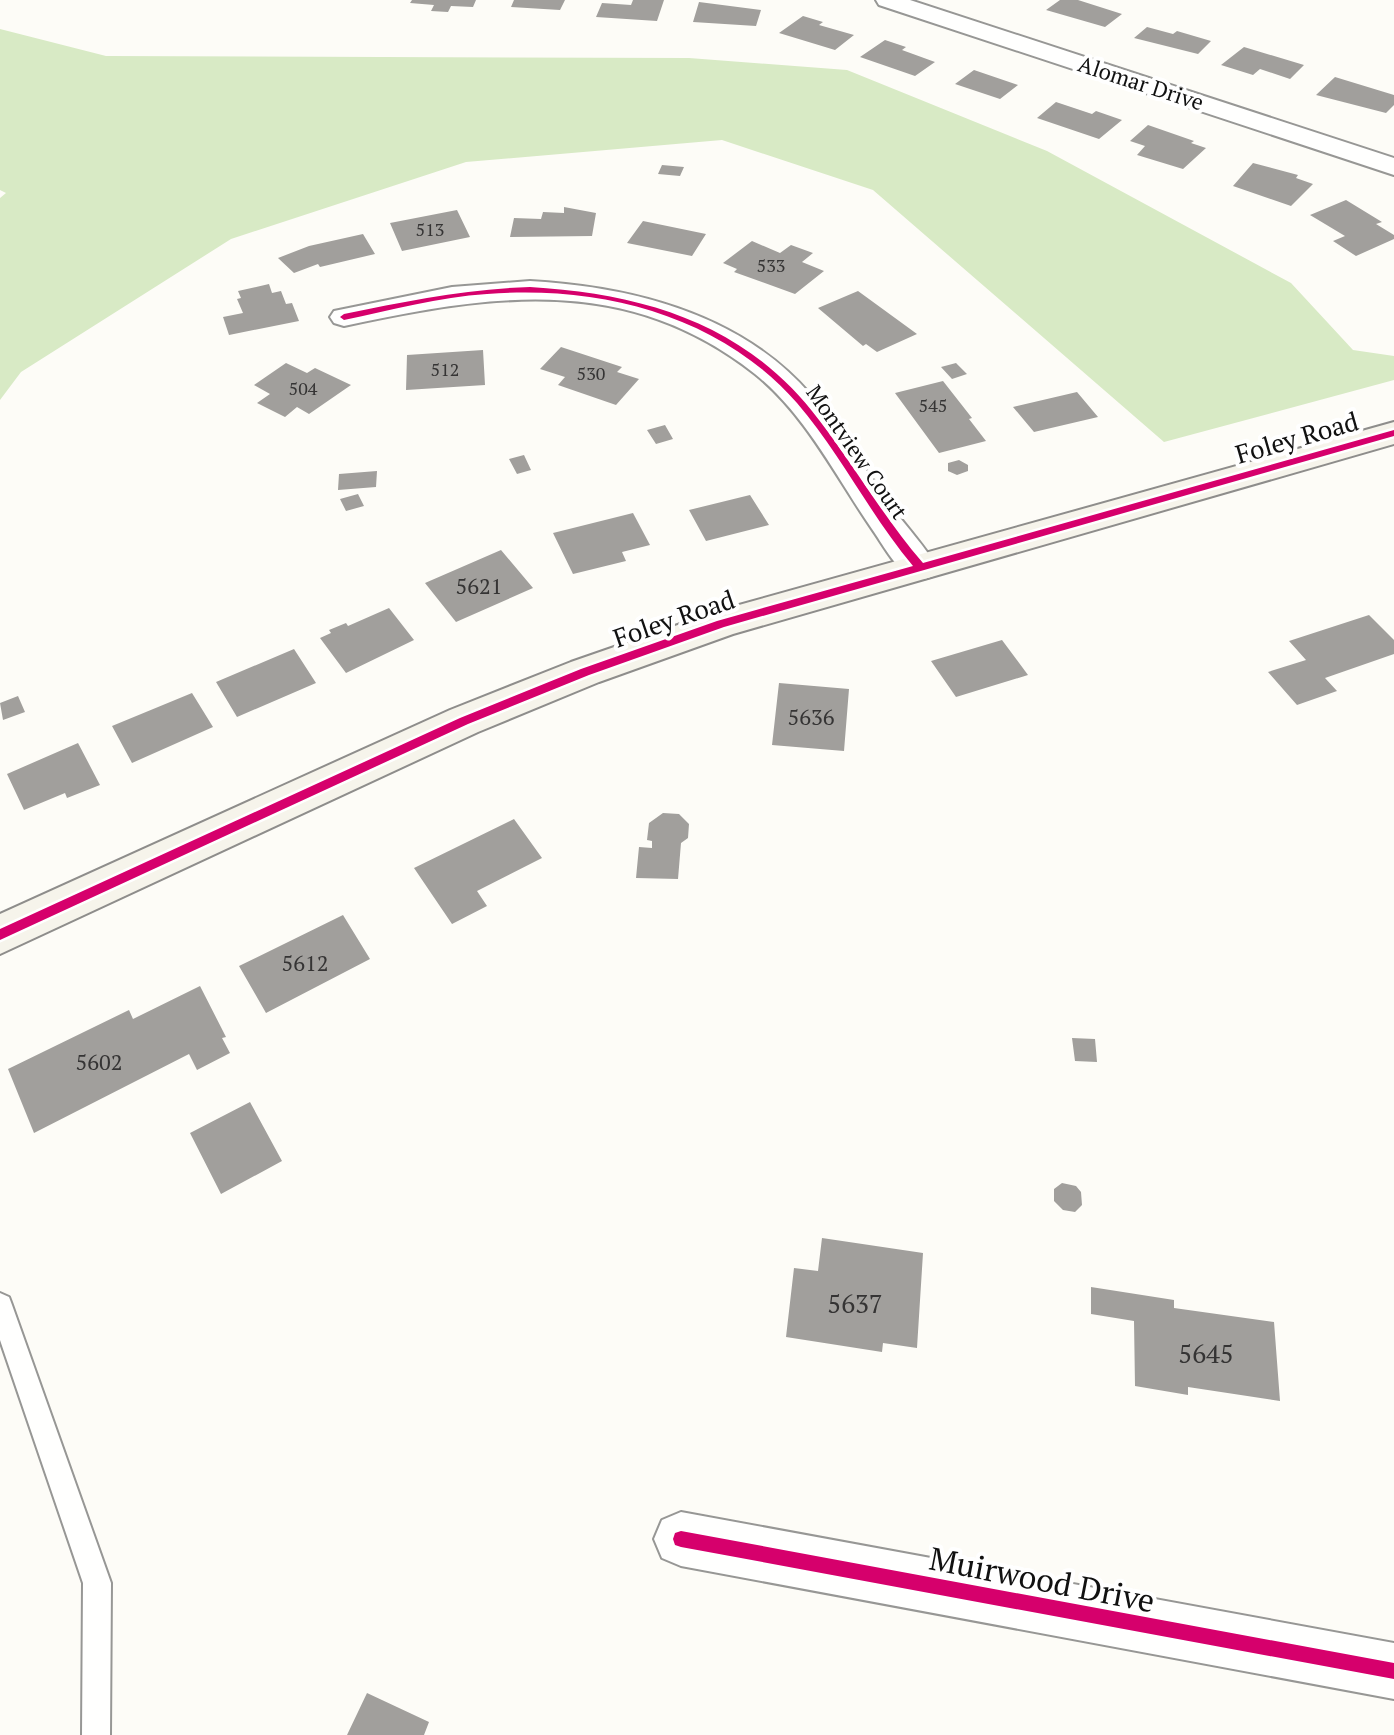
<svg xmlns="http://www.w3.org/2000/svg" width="1394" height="1735" font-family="'PT Serif',serif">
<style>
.forest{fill:#d8eac5}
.building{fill:#a19f9c}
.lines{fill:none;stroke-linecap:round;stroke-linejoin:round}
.lane-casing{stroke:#979795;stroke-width:4}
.street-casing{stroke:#979795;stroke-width:4}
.secondary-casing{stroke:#8e8d8b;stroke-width:4}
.lane{fill:#fffffe;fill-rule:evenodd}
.street{fill:#fffffe;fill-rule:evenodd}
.secondary{fill:#f6f4eb;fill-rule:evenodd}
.cycleway-casing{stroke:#fff;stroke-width:5}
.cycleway{fill:#d6006c;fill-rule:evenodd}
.labels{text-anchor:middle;stroke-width:8;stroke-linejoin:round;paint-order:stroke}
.far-number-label{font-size:18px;fill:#353434}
.far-street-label{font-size:22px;fill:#111;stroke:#fff}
.number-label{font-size:22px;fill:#353434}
.street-label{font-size:26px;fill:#111;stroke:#fff}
.near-number-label{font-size:26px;fill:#353434}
.near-street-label{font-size:32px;fill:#111;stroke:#fff}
</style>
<rect width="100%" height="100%" fill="#fdfcf7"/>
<path class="forest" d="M0 29 106 56 689 58 847 70 1047 151 1291 283 1353 350 1394 356V380L1164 442 873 190 722 140 466 162 231 239 21 372 0 400V198L6 193 0 190Z"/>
<path class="building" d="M412 0H476L473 7 451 6 448 12 431 11 434 5 410 3Z
M514 0H565L560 10 511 7Z
M633 0H664L657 21 596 17 602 3 631 5Z
M1060 0H1078L1122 14 1105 27 1046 10Z
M699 2 761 10 756 26 693 22Z
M803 16 823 22 819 25 854 35 835 50 779 33Z
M1147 27 1173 34 1177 31 1211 41 1198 54 1134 38Z
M885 40 906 47 902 50 935 62 915 76 860 57Z
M1244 47 1304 65 1290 79 1260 69 1253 75 1221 65Z
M974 70 1018 85 1000 99 955 84Z
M1335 77 1394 95V105L1386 113 1316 95Z
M1056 102 1092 114 1096 111 1122 120 1099 139 1037 118Z
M1148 125 1194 141 1191 143 1206 148 1183 169 1137 155 1145 146 1130 141Z
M1253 163 1298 175 1296 178 1313 184 1291 206 1233 186Z
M662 165 684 167 680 176 658 174Z
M1346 200 1382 222 1376 224 1394 235V239L1356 256 1333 241 1345 236 1310 215Z
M564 207 596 213 592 236 510 237 514 218 541 219 543 212 564 213Z
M457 210 470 237 402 251 390 223Z
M643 221 706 234 692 256 627 243Z
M363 234 375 254 320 267 318 264 294 273 278 258 309 246Z
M752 241 780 253 791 245 813 253 802 262 824 271 795 294 734 272 737 269 723 263Z
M269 284 272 293 281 291 286 304 292 303 299 321 229 335 223 317 243 313 237 299 241 298 238 291Z
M858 291 917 334 877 352 866 344 863 346 818 308Z
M561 347 622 367 617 372 639 379 616 405 558 385 565 377 540 369Z
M483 350 485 385 406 390 407 355Z
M286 363 307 373 315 368 351 385 309 414 297 407 285 417 257 403 270 394 254 385Z
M956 363 967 374 952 379 941 367Z
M943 381 972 418 969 419 986 441 939 453 895 393Z
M1077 392 1098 417 1034 432 1013 407Z
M665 425 673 439 656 444 647 430Z
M524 455 531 470 517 474 509 459Z
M959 460 968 465V471L957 475 948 471V463Z
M377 471 376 487 338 490 339 474Z
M358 494 364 506 346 511 340 499Z
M750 495 769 525 706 541 689 510Z
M633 513 650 545 622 552 626 561 573 574 553 533Z
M501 550 533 588 456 622 425 583Z
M389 608 414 640 346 673 320 638 331 633 329 630 346 623 348 626Z
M1369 615 1394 640V654L1325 678 1337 691 1297 705 1268 672 1306 660 1289 641Z
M1002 640 1028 675 956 697 931 661Z
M294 649 316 683 237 717 216 682Z
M779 683 849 689 844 751 772 745Z
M192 693 213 727 132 763 112 726Z
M18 696 25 712 3 720 0 703Z
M78 743 100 785 67 798 65 793 24 810 7 774Z
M663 813 679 814 689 824 688 838 681 843 678 879 636 878 639 847 652 848V841L647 840 649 823Z
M514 819 542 858 477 891 487 906 452 924 414 868Z
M343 915 370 959 266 1013 239 966Z
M200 986 226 1037 222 1038 230 1053 197 1070 189 1054 34 1133 8 1069 129 1010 133 1019Z
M1072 1038 1095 1039 1097 1062 1075 1061Z
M250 1102 282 1161 221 1194 190 1133Z
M1062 1183 1076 1186 1081 1192 1082 1205 1075 1212 1063 1210 1054 1201V1189Z
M822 1238 923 1253 917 1348 883 1343 882 1352 786 1337 794 1268 818 1271Z
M1091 1287 1174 1300V1308L1274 1322 1280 1401 1188 1387V1395L1135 1386 1134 1321 1091 1314Z
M367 1693 429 1722 424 1735H347Z"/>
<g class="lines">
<defs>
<path id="lane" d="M0 1293 9 1297 12 1305 111 1583 110 1735H82L83 1583 0 1340Z"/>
<path id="street" d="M876 0H910L1394 158V175L879 5Z
M530 281C634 287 741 314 811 395 838 426 860 461 883 495 900 520 922 542 938 568L933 576C925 579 918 581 910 576 895 568 882 543 872 529 836 477 806 415 755 374 627 273 492 294 344 326L334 323 330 317 334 311 452 287Z
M681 1512 1394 1643V1699L681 1566 662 1558 654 1539 662 1520Z"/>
<path id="secondary" d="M1394 422V444L733 634 599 682 478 732 0 954V914L450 710 571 662 721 610Z"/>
</defs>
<use href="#lane" class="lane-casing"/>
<use href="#street" class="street-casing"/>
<use href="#secondary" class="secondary-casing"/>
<use href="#lane" class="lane"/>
<use href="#street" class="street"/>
<use href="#secondary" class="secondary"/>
<defs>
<path id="cycleway" d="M530 287C645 294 747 324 819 420 855 467 884 518 923 563L1394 430V436L724 627 589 675 468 724 0 940V929L460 718 581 669 717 621 913 566C870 515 841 454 797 403 720 315 600 285 487 294 439 297 391 310 344 320L340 317 344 314C407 301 466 289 530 287Z
M681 1531 1394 1663V1679L681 1547 675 1545 673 1539 675 1533Z"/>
</defs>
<use href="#cycleway" class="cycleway-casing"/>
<use href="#cycleway" class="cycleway"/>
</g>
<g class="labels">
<g class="far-number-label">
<text x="430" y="236">513</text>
<text x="771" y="272">533</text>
<text x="445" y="376">512</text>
<text x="591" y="380">530</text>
<text x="303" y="395">504</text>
<text x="933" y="412">545</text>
</g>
<g class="far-street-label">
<text transform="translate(1141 83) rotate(18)" y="8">Alomar Drive</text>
<text transform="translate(857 452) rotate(55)" y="8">Montview Court</text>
</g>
<g class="number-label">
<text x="479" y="594">5621</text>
<text x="811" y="725">5636</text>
<text x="305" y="971">5612</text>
<text x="99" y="1070">5602</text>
</g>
<g class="street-label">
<text transform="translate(1297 438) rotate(-16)" y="9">Foley Road</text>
<text transform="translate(674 619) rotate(-19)" y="9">Foley Road</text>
</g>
<g class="near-number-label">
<text x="855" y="1313">5637</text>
<text x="1206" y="1363">5645</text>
</g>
<g class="near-street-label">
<text transform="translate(1042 1580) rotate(11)" y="11">Muirwood Drive</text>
</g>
</g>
</svg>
